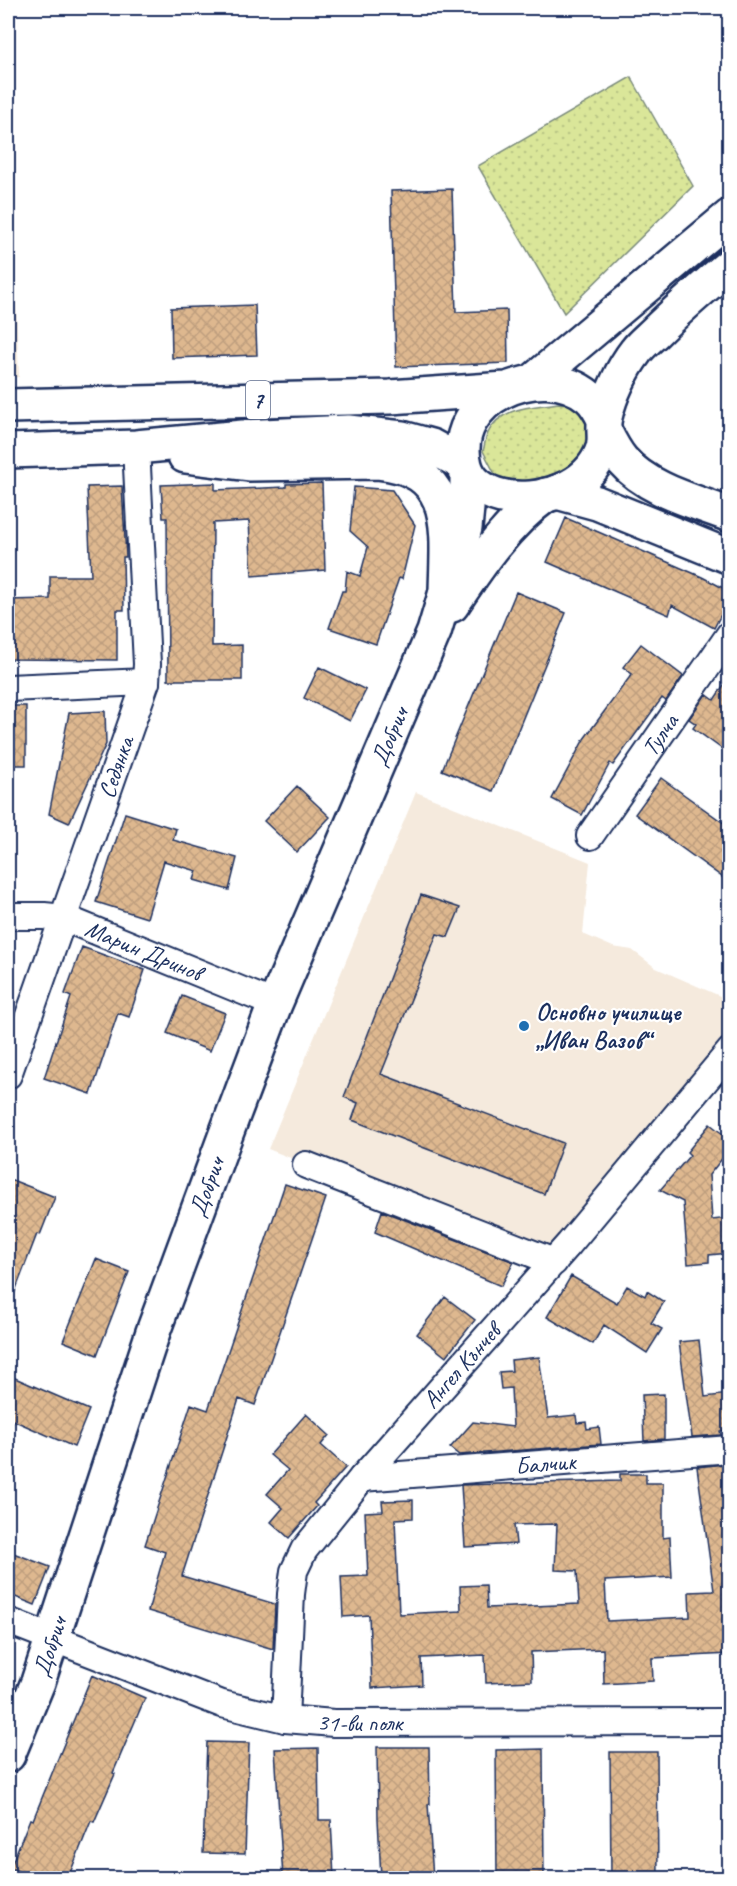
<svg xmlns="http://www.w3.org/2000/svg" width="737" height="1886" font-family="Caveat,sans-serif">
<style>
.built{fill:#f5eadd}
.green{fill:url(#green-dots);stroke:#7a8a7c;stroke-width:1.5}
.building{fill:url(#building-cross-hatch);stroke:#1b2f5e;stroke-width:1.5}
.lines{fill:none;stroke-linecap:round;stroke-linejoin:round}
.street-casing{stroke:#1b2f5e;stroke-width:30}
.secondary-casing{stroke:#1b2f5e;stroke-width:38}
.primary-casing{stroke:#1b2f5e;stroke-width:38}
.street{stroke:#fff;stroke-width:26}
.secondary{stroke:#fff;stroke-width:33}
.primary{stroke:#fff;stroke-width:33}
.poi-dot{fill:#1f6fb2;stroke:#fff;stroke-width:2}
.labels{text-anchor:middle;stroke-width:4.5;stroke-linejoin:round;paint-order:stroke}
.shield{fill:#fff;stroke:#5f6d8e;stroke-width:1.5}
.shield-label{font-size:22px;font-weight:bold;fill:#1b2f5e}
.street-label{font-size:24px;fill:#1b2f5e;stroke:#fff}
.poi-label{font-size:24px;font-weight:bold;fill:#1b2f5e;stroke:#fff;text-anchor:start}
</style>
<defs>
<pattern id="green-dots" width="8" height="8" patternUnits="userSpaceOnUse" patternTransform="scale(1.5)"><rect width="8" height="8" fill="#dae699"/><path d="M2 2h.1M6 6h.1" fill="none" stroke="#bac686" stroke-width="1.8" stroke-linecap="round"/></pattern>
<pattern id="building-cross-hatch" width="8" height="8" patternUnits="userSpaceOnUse" patternTransform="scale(1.5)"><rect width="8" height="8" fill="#deb88f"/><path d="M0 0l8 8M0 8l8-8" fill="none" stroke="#be9e7e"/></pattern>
</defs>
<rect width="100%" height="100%" fill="#fff"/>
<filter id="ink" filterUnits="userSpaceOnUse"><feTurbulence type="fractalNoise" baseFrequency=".0167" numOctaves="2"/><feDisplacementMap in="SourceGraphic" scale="12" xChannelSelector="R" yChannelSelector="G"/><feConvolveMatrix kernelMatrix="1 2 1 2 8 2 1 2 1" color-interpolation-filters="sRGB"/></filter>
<g filter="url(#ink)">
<path class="built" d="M8 104 19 377 8 378Z
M416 792 590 862 583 934 613 947 632 950 656 968 729 1000V1051L554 1262 268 1149Z"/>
<path class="green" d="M631 77 693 186 564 313 478 166Z
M559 403 576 405 590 418 593 444 576 469 552 484 510 486 496 476 483 451C485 445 485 438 488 433 500 406 535 407 559 403Z"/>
<path class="building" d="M452 189 456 312 507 310 508 363 396 367 391 191Z
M255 305 257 355 172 358 171 308Z
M215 483V490L286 487V484L322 483 325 570 252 576 249 521 213 523 212 646 242 645V680H168L167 518H163L161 485Z
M122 486 126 557H123L124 610H117V660L8 659V600L50 599V576H91L87 487Z
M354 487 392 490 415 525 402 579 399 578 376 644 329 628 342 591H345L347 571 360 576 368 547 350 531Z
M566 518 702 577 729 591V599L714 628 672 605 669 615 547 562Z
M516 592 566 613 493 791 442 770Z
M641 644 683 676 666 701 662 698 613 765 610 763 582 815 552 799 584 739 632 674 623 667Z
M319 667 366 690 350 721 304 698Z
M729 677V754L693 728 696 724 689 719 706 694 714 700Z
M8 706H26V765H8Z
M105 711 106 744 69 823 49 814 69 713Z
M661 778 729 827V882L635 814Z
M297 786 330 817 297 852 264 821Z
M125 813 176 829 173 840 237 858 229 890 194 880 197 871 164 861 147 918 96 902Z
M421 895 460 908 448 937 437 934 381 1074 563 1143 544 1194 352 1120 358 1103 344 1097Z
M82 947 145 970 129 1017 118 1013 91 1094 44 1078 71 997 65 994Z
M182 996 225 1013 210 1051 167 1033Z
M710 1124 729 1139V1150L709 1175 712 1220 729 1218V1253L709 1255V1262L688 1264 683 1202 660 1190 690 1155 687 1152Z
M12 1180 55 1197 40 1235 37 1234 9 1307 8 1192Z
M285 1184 326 1198 255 1405 239 1399 182 1576 275 1604 273 1649 148 1611 165 1552 145 1545 191 1404 208 1410Z
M382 1211 514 1262 501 1286 375 1232Z
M96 1259 129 1272 97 1355 63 1341Z
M571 1276 617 1303 627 1286 645 1296 647 1291 664 1302 651 1323 662 1329 647 1353 604 1325 593 1344 547 1317Z
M445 1297 475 1320 446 1357 417 1334Z
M699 1340 705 1397 729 1394V1429L720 1431 721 1435 692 1437 679 1342Z
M539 1357 548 1418 576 1415 577 1423 586 1422 587 1429 599 1427 601 1444 459 1455 450 1448 473 1422 513 1427 511 1388 501 1389 499 1372 512 1371 511 1360Z
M8 1375 89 1410 74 1447 8 1418Z
M664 1394V1439L644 1441 642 1395Z
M306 1414 329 1435 321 1445 346 1467 314 1503 317 1506 289 1538 271 1522 283 1508 267 1494 288 1470 270 1455Z
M725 1464 729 1497V1558L726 1559 729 1615V1654L652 1658 653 1681 604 1684 603 1649 531 1652 532 1681 486 1683 485 1655 421 1658 422 1685 372 1688 369 1615 343 1617 341 1577 368 1576 365 1512 383 1511 382 1501 413 1500V1518L395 1519 399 1614 461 1611 460 1586 486 1585 487 1608 579 1604 577 1571 555 1570 557 1524 514 1525 516 1544 465 1547 461 1485 620 1481V1474H646V1483H663V1538L670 1537 672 1577 605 1581 607 1621 690 1617 689 1592 714 1591 697 1467Z
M8 1551 50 1567 35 1605 8 1594Z
M92 1675 145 1698 113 1773 115 1774 94 1822 91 1821 68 1878H38L10 1868 30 1819 33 1820Z
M207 1742 249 1743 245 1854 203 1853Z
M377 1747H429L430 1804H428L433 1878H381L378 1819Z
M318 1748 319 1820H331L334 1878H283L275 1749Z
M543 1749 544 1878H497L496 1750Z
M610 1752H657L658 1878H611Z"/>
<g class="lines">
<defs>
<g id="street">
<path d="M8 688 146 682"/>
<path id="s1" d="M590 836 730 634"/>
<path id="s2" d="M8 916H44L64 918 275 1004"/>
<path id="s3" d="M8 1075 146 682 147 664 136 447"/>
<path d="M306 1165 554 1262"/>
<path id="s4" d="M362 1478 730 1449"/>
<path id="s5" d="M8 1621 222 1704 285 1719 334 1723 730 1722"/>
<path id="s6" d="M285 1719 291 1594 294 1571 304 1550 362 1478 569 1244 730 1051"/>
</g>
<g id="secondary">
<path d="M605 432C610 442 615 452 622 460 648 490 694 501 730 515"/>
<path d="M557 492 597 503 730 557"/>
<path d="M452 605C479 565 506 524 546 495"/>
<path id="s7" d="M8 1755 38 1682 153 1332 226 1134 275 1004 434 632 465 528 467 508V472"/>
</g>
<path id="primary" d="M532 382 730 216
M8 406 390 397 506 389
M604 419C600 411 596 403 589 397 542 357 448 399 465 465 469 482 485 492 501 496 538 505 590 488 603 448 606 438 602 427 605 417 610 395 622 369 636 351 641 344 649 338 655 332 679 308 704 287 730 265
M8 451 136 447 243 437 348 432 402 438 431 446 464 464
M185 456 249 464 378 462C458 470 447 532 446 592"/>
</defs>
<use href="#street" class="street-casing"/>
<use href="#secondary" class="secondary-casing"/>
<use href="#primary" class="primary-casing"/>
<use href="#street" class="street"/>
<use href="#secondary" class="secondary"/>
<use href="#primary" class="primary"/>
</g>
</g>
<circle class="poi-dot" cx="524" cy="1026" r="6"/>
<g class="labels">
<rect class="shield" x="246" y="381" width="24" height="38" rx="4.5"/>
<g class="shield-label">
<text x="258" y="408">7</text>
</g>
<g class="street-label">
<text dy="8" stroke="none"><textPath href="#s1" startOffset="123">Тулча</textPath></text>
<text dy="8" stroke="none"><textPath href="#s7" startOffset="1088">Добрич</textPath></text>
<text dy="8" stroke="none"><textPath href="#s3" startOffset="326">Седянка</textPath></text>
<text dy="8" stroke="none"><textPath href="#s2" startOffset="142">Марин Дринов</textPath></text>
<text dy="8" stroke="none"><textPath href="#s7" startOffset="602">Добрич</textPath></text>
<text dy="8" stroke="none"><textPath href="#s6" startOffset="414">Ангел Кънчев</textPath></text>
<text dy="8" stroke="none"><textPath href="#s4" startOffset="184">Балчик</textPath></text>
<text dy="8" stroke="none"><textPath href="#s7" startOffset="116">Добрич</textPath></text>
<text dy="8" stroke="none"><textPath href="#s5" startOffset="369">31-ви полк</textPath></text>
</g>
<g class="poi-label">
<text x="536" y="1020">Основно училище<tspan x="536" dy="28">„Иван Вазов“</tspan></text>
</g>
</g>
<rect width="737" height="1886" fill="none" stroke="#fff" stroke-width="30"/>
<rect x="15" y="15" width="707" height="1856" fill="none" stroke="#1b2f5e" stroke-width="2" filter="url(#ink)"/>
</svg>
